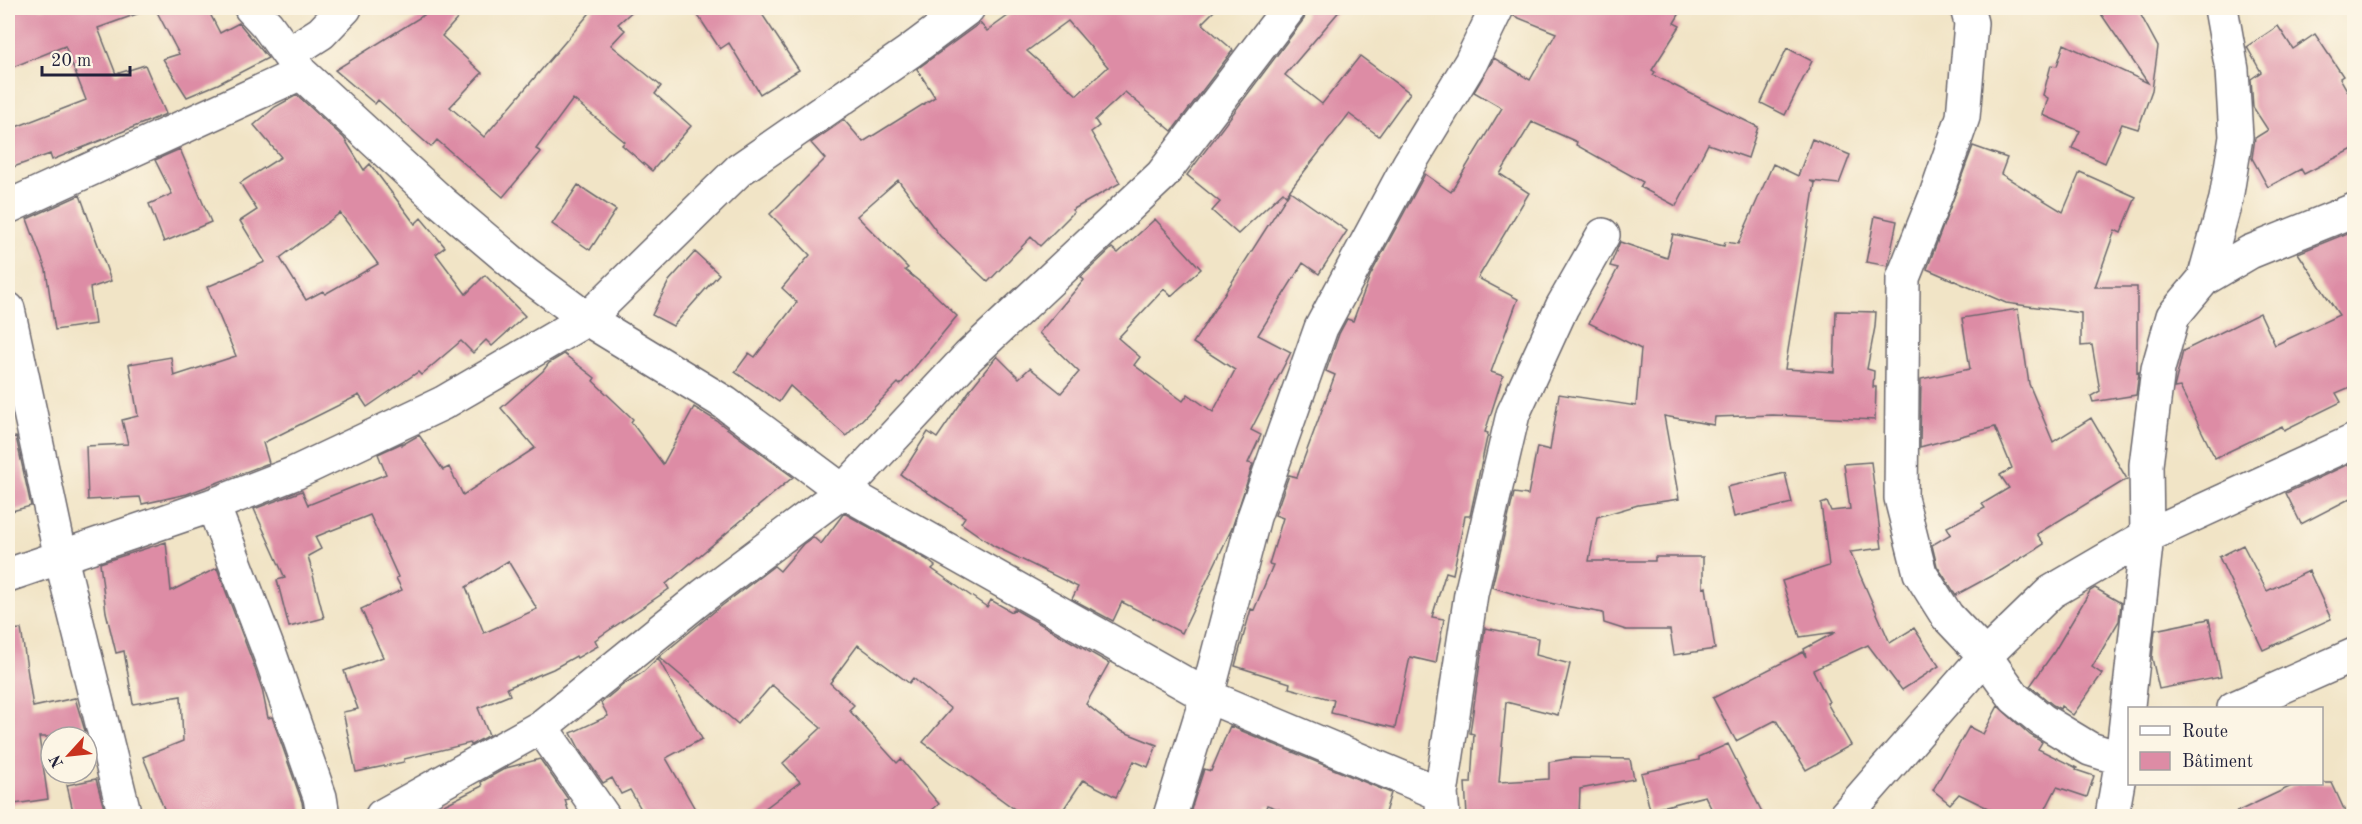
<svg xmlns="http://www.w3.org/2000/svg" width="2362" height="824" font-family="'Old Standard TT',serif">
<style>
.building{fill:#dd8ca5;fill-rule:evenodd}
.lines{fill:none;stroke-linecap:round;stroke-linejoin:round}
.street-casing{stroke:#6a666c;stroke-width:36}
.street{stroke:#fff;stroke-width:33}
</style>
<rect width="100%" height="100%" fill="#fcf5e5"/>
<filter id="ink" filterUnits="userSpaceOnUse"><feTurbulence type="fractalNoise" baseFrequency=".0167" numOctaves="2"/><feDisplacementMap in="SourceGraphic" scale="12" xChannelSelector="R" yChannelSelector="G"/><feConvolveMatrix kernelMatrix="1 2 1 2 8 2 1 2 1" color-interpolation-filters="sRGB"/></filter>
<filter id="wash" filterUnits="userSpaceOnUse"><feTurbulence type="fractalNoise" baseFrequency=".008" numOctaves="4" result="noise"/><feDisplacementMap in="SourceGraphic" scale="24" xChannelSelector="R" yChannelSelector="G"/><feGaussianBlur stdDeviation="1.35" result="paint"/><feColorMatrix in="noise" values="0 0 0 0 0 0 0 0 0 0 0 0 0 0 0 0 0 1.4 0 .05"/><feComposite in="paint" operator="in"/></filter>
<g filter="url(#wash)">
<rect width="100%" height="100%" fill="#f1e4c6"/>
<g id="blocks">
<path class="building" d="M8 8H144L145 11 98 28 116 74 145 65 166 114 52 160 50 154 8 169V130L86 100 65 46 8 69Z
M155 8H207L220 33 239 23 268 58 218 84 187 97 163 59 179 54Z
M435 8H467L442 36 482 73 450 107 484 137 594 8H636L618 24 625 30 611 45 661 86 655 94 691 126 652 171 622 145 625 142 573 99 536 149 541 152 503 197 437 140 431 147 378 100 375 104 335 70Z
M693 8H758L799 70 760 94 729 43 720 49Z
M1019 8H1217L1202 23 1233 50 1172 131 1125 92 1095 120 1099 126 1091 132 1120 183 1072 210 1074 212 1040 246 1031 237 988 282 940 236 898 180 857 216 908 268 905 270 930 290 957 316 900 385 898 383 846 436 790 386 779 402 735 372 749 353 755 357 797 302 782 288 810 255 770 214 825 159 811 143 844 120 863 142 935 97 917 69 980 23 987 31ZM1068 21 1108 67 1077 95 1027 51Z
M1307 8H1342L1285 75 1322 104 1360 56 1410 93 1379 136 1349 114 1286 195 1283 192 1238 234 1212 211 1220 202 1187 175 1304 19Z
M1516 8H1683L1674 23 1680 26 1652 70 1655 72 1653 75 1758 127 1748 158 1708 144 1676 206 1640 187 1643 182 1576 145 1577 142 1532 122 1500 174 1529 193 1478 278 1518 299 1491 372 1503 376 1485 432 1488 433 1470 516H1465L1453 574 1446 572 1432 617 1444 619 1436 663 1410 657 1395 728 1331 713 1334 700 1289 688 1290 683 1235 666 1251 609 1254 610 1273 565 1269 564 1283 518 1275 515 1289 475 1297 477 1335 375 1326 371 1339 334 1347 319 1353 321 1370 276 1425 174 1451 192 1502 108 1474 92 1494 58 1530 80 1556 33 1514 16Z
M2097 8H2137L2158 47 2152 90 2138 129 2122 124 2105 163 2072 148 2080 131 2043 115 2048 98 2043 95 2051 65 2057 66 2064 44 2148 83Z
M2278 26 2293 49 2315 34 2343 76 2340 78 2355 104V148L2304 174 2301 169 2268 187 2252 158 2255 138 2268 130 2253 107 2251 79 2261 72 2247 47Z
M1787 48 1812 61 1785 115 1761 103Z
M297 95 344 138 364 170 370 164 415 224 421 218 445 247 436 254 466 294 485 275 525 316 492 346 486 340 473 353 461 341 421 375 418 372 367 407 359 395 263 443 269 463 187 494 142 504 140 497 88 500 86 446 128 444 122 420 138 416 129 364 171 357 174 376 236 356 207 287 265 262 240 221 257 210 240 183 281 157 254 125 275 107ZM340 213 378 264 325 294 323 291 306 300 280 258Z
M1812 139 1850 155 1839 184 1810 181 1815 183 1785 369 1834 372 1836 311 1876 312 1875 327 1867 369 1874 371 1873 387H1876L1875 420 1773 415 1715 417 1714 425 1664 416 1679 499 1638 505 1597 517 1589 561H1655V557H1703V588L1706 587 1715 649 1674 655 1670 630H1626L1604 623 1603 613 1533 600 1492 587 1514 493 1528 495 1537 447 1550 450 1559 394 1636 406 1641 349 1589 323 1618 268 1610 266 1620 242 1667 258 1673 234 1724 246 1725 242 1738 244 1773 164 1798 176Z
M1973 146 2007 158 2001 174 2063 212 2080 172 2136 197 2121 233 2115 230 2095 287H2137V373L2139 372 2136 395 2093 402 2091 396 2100 391 2092 345 2081 346V313L2006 303 1927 269Z
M180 149 211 222 164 242 149 204 172 194 155 160Z
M578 185 616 210 590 250 552 224Z
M1290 191 1347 231 1319 274 1303 263 1258 335 1291 352 1251 430 1261 435 1248 463 1253 464 1232 528 1182 633 1122 602 1113 621 1072 599 1078 587 994 546 961 523 965 517 901 475 928 432 937 438 972 387 997 356 1019 378 1030 368 1061 393 1079 372 1039 333 1084 280 1081 277 1112 248 1118 253 1155 219 1201 269 1171 296 1164 289 1118 338 1140 357 1134 365 1183 401 1188 394 1213 412 1235 370 1193 343Z
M80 195 111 281 90 288 95 324 55 330 46 270 27 219Z
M1875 216 1897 221 1888 266 1866 262Z
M2355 230V385L2336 393 2341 402 2284 430 2282 426 2215 458 2180 387 2174 388 2183 351 2260 313 2275 345 2339 315 2298 253Z
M695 252 719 274 673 326 652 315 669 281Z
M2018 309 2029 384 2053 442 2091 418 2127 479 2037 534 2044 544 2002 570 1956 595 1937 566 1932 545 1951 534 1947 527 1985 508 1982 504 2009 488 2000 475 2012 468 1995 427 1920 447 1921 379 1970 369 1962 318Z
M564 354 595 378 593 381 633 419 631 422 663 464 694 407 717 421 793 477 666 584 669 589 595 640 598 646 577 658 576 656 553 669 507 688 510 695 478 708 489 735 471 745 470 743 404 759V762L356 772 343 712 358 709 344 671 383 657 361 609 402 590 396 578 398 577 370 515 315 537 321 549 308 556 324 618 289 627 277 580 285 578 254 509 302 491 308 505 386 474 378 454 402 443V445L419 435 443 470 449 467 463 495 535 448 501 408 543 371 549 363ZM508 561 537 609 484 633 466 587Z
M16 437 31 506 8 512V438Z
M2355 461V496L2301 524 2286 493Z
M1871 462 1882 548 1850 552 1890 643 1914 628 1939 666 1902 690 1868 645 1813 670 1829 702 1827 703 1851 745 1806 770 1776 720 1736 741 1713 698 1803 652 1806 657 1804 649 1836 632 1800 637 1782 581 1829 566 1821 504 1827 502 1831 511 1850 509 1844 464Z
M1785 473 1792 503 1734 517 1727 487Z
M844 513 926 559 935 566 932 569 987 607 991 600 1012 612 1014 609 1109 663 1086 704 1119 730 1157 745 1148 767 1134 761 1116 797 1083 780 1059 816H1024L923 742 951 709 913 678 909 683 858 645 830 683 854 705 849 710 897 763 901 759 939 804 925 816H755L800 782 783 763 821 728 772 685 738 724 659 657 715 611 774 566 780 571 803 544 813 537 821 544Z
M166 542 171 591 217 568 253 663 262 689 268 718 272 717 302 802 304 816H167L143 757 183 741 181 696 133 704 124 651 116 653 106 612 100 563Z
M2243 545 2267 591 2309 571 2331 619 2263 650 2219 557Z
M2095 588 2121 603 2119 621 2092 667 2102 674 2073 715 2061 706 2060 709 2053 705 2030 686 2054 652 2090 591Z
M2209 619 2221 677 2159 689 2152 658 2155 630Z
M1485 628 1538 638 1536 655 1570 664 1558 715 1506 702 1499 782 1549 779V762L1573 758 1630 759 1634 779 1580 789 1579 816H1467L1465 783H1471L1474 734 1470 733Z
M21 629 33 707 75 698 85 731 75 737H39L48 799 8 805V630Z
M658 658 702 739 666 758 699 816H645L630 790 621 794 612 778 603 783 579 748 571 733 608 716 601 703 624 684 642 673Z
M1998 706 2030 735 2042 742 2038 749 2077 768 2076 770 2094 776 2087 797 2057 787 2042 816H2004L1959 794 1950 804 1933 790 1969 727 1983 734Z
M1230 726 1391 793 1384 816H1298L1267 805 1263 816H1189L1204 769 1211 771Z
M1728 744 1764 816H1715L1705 796 1650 810 1641 773 1699 760V757Z
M540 759 568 799 565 800 570 816H422L482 786 481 782 506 768Z
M96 779 106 816H74L67 785Z
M2298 783H2332L2347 816H2228Z"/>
</g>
</g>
<g filter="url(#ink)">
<use href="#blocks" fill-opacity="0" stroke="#6a666c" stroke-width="1.5"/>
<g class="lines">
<defs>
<path id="street" d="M251 8 267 25 288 54
M345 8 321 33 288 54 301 73 440 201 525 273 587 319 725 403 843 491 1207 696 1441 794
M1967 8 1971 23 1963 117 1936 195 1903 278 1901 498 1920 573 1947 616 1985 656 2015 698 2042 720 2090 749 2122 759 2130 755
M8 207 301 73
M2204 279 2226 199 2236 137 2232 70 2221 8
M8 309 61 558 125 816
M213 505 271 657 320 797 323 816
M8 575 213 505 295 473 443 403 587 319 739 170 909 52 968 8
M2234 708 2354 655
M541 727 603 816
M1443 815 1441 794 1471 594 1513 414 1562 307 1603 235
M382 816 541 727 703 596 843 491 968 357 1162 175 1289 8
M1170 816 1207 696 1254 517 1321 328 1409 164 1471 62 1497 8
M1845 816 1985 656 2051 592 2147 536 2354 441
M2112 816 2122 759 2147 536 2146 465 2158 369 2173 316 2204 279 2250 252 2354 210"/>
</defs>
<use href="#street" class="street-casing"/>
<use href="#street" class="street"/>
</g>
</g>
<rect width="2362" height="824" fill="none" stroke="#fcf5e5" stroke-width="30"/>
<rect x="2128" y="707" width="195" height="78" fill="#fcf5e5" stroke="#a5a1a1" stroke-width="1.5"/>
<rect x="2140" y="726" width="30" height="9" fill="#ffffff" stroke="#a5a1a1" stroke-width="1.5"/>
<text x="2182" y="737" font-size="18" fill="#22223b">Route</text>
<rect x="2140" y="752" width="30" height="18" fill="#dd8ca5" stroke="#a5a1a1" stroke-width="1.5"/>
<text x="2182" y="767" font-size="18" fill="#22223b">Bâtiment</text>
<g transform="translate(69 755) rotate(243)"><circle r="28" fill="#fcf5e5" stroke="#a5a1a1" stroke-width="1.5"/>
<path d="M0-4.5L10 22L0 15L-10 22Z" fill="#c8321e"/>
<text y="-9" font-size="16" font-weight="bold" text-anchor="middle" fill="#22223b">N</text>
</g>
<path d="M42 66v9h88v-9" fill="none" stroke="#22223b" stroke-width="3"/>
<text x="51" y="66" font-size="18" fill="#22223b" stroke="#fcf5e5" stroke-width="4.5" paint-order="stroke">20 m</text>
</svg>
